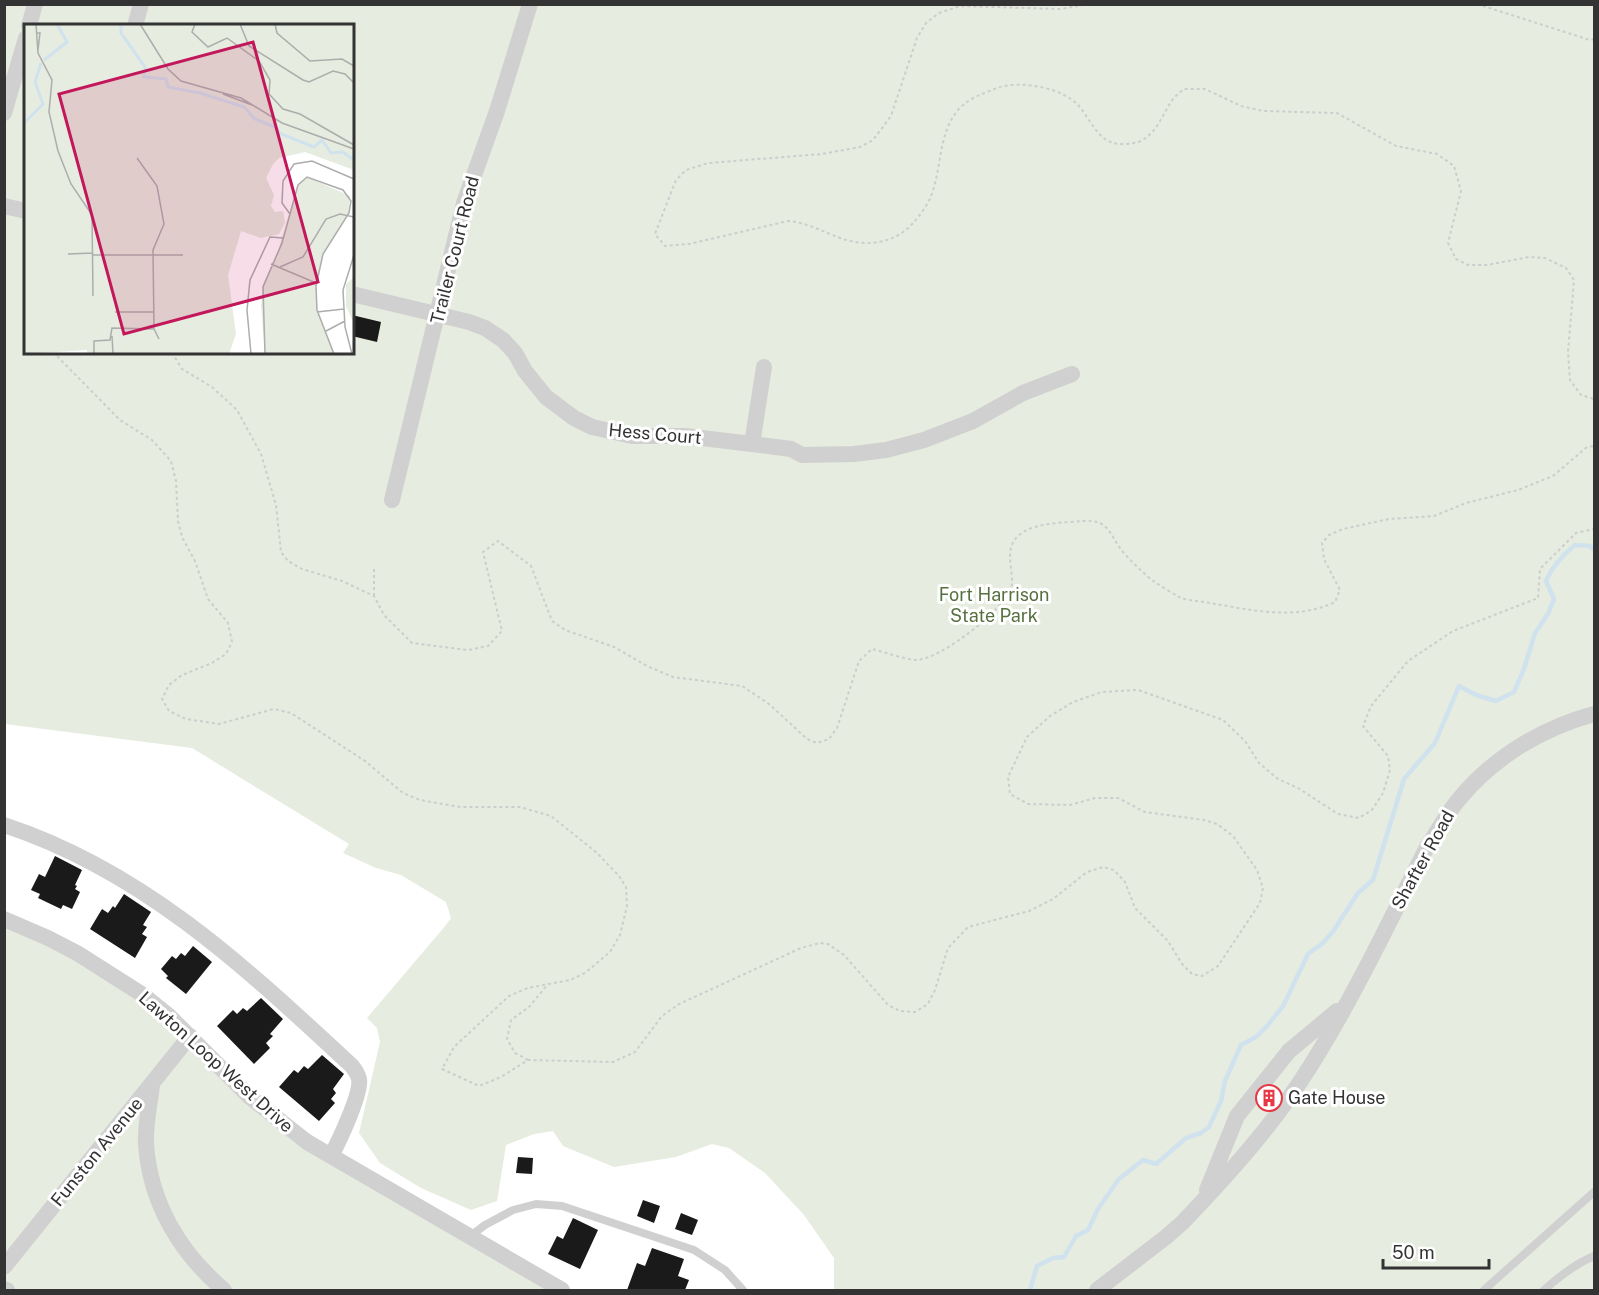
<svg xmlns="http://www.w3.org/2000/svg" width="1599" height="1295" font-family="'Public Sans',sans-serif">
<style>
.green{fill:#e6ecdf;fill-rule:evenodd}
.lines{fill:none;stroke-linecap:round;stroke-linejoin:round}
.stream{stroke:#cfe2ee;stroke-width:4.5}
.building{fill:#1a1a1a}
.path{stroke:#cdcdcd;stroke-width:2;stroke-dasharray:3 3;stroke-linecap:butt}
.service{stroke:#d0d0d0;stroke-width:8}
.minor{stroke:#d0d0d0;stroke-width:16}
.labels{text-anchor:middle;stroke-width:6;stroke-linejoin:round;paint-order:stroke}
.street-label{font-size:18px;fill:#333;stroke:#fff}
.park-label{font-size:18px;fill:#56703f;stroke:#fff}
.poi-label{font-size:18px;fill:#333;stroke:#fff;text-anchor:start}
.inset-river{fill:none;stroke:#cfe2ee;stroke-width:3}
.inset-road{fill:none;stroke:#adadad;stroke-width:1.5}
.view{fill:#c2185b;fill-opacity:0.15;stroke:#c2185b;stroke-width:3}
.inset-edge{fill:none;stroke:#333;stroke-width:3}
</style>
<rect width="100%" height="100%" fill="#fff"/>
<path class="green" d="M5 5H1594V1290H834V1258L804 1215 765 1173 729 1148 712 1144 676 1157 614 1167 563 1146 553 1131 534 1134 506 1145 497 1201 471 1210 421 1188 380 1163 359 1133 380 1042 377 1028 367 1018 446 925 451 918 446 902 401 875 376 868 343 853 349 844 192 748 5 724ZM26 26H352V352H26Z
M4 919 100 966 250 1097 562 1290 5 1289Z"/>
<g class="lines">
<path class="stream" d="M1030 1290 1037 1266 1053 1258 1064 1257 1076 1236 1088 1230 1098 1209 1119 1179 1143 1160 1156 1164 1186 1138 1201 1133 1209 1127 1221 1101 1225 1081 1241 1045 1256 1037 1268 1025 1283 1006 1308 954 1323 943 1334 930 1358 893 1373 880 1404 779 1435 743 1459 686 1476 695 1496 701 1514 692 1524 669 1535 633 1548 614 1554 599 1546 581C1552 566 1563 555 1575 545L1590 546 1594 550"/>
</g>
<path class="building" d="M352 315 381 322 377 342 352 336Z
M55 856 82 870 75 885 77 886 75 889 80 892 72 909 63 905 61 909 38 898 40 894 31 890 39 874 45 877Z
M124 894 151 912 143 925 147 927 142 934 147 937 135 958 90 929 102 909 108 913 113 906 115 908Z
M193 946 212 962 186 994 166 978 168 976 161 969 172 956 176 959 181 953 185 956Z
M261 998 283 1019 270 1034 273 1036 266 1043 270 1048 254 1064 217 1026 233 1010 237 1014 243 1008 247 1011Z
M322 1055 344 1074 333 1089 336 1093 331 1099 335 1103 319 1121 279 1087 294 1070 298 1073 304 1066 308 1069Z
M518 1157 533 1158 532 1174 516 1173Z
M643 1200 660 1206 654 1223 637 1216Z
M681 1213 698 1220 692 1235 675 1229Z
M573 1218 598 1230 580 1269 548 1254 557 1236 563 1239Z
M652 1248 684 1259 678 1276 689 1280 685 1290H627L637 1263 645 1266Z"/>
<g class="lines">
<path class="path" d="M1090 4 1060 9 960 6 939 13 926 23 917 38 891 116 873 140 860 147 822 154 708 163 686 170 676 180 655 234 665 246 689 244 788 221C816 223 838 243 866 243 885 243 901 237 914 222 920 215 927 206 931 196 942 168 938 134 958 110 968 98 983 94 997 88 1019 80 1061 87 1078 105 1091 119 1097 142 1119 144 1126 144 1134 144 1141 141 1157 132 1162 116 1171 102 1174 97 1179 93 1184 89H1205L1241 106 1263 111 1337 113 1396 146 1437 154 1454 166 1461 191 1448 243 1456 259 1468 265H1487L1529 257 1545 258 1566 268 1574 280 1568 352 1570 380 1581 395 1594 399
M1477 4 1590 40 1594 39
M53 352 120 420 152 440 171 461 176 481 178 521 182 537 195 561 208 599 228 623 232 642 226 654 212 663 182 675 169 685 162 699 169 711 186 719 219 724 274 709 291 713 365 761 403 793 420 800 460 807H520L551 816 596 852 619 876 626 887 627 906 620 935 610 952 585 973 570 980 528 988 509 996 454 1047 442 1069 479 1086 501 1077 528 1060 613 1062 635 1052 662 1016 679 1004 801 948 820 943 828 944 844 955 888 1005 900 1011 915 1012 928 1004 935 990 948 948 968 927 1029 911 1053 899 1087 872 1103 867 1114 870 1125 882 1135 908 1168 941 1182 964 1192 974 1202 976 1218 966 1260 903 1263 888 1257 870 1233 836 1217 824 1204 820 1145 812 1118 798H1095L1070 805 1028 804 1010 794 1008 777 1027 737 1050 716 1073 702 1102 692 1138 690 1223 720 1245 741 1259 763 1278 779 1298 788 1338 814 1359 818 1372 810 1383 793 1390 770 1388 756 1363 726 1371 706 1408 661 1453 631 1538 598 1540 569 1576 533 1594 529
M174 352V356L182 369 212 387 237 410 261 454 276 505 281 552 288 561 302 569 342 581 374 596 384 615 412 643 468 650 488 646 502 631 483 552 498 541 531 566 552 621 565 630 614 647 647 666 673 677 742 686 769 704 807 739 817 743 829 739 837 728 859 661 872 649C885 652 902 659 916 660 940 660 1009 607 1012 584 1013 568 1004 549 1018 536 1033 522 1063 523 1083 521 1110 519 1109 535 1123 552 1131 561 1142 572 1152 580 1160 586 1171 592 1179 597 1188 601 1201 601 1210 603 1251 610 1296 621 1335 602L1340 590 1324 559 1322 543 1329 535 1343 529 1389 519 1434 516 1466 503 1518 490 1553 476 1587 447 1594 446
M374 596V569
M528 1060 515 1053 507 1039 511 1020 529 1007 548 984"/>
<path class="service" d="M469 1237 485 1225 513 1210 536 1204 562 1206 694 1250 725 1270 743 1290
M1484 1290 1594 1192
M1544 1290C1560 1276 1575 1264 1594 1256"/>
<path class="minor" d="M29 26 35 4
M135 26 141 4
M4 113 26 38
M4 206 26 211
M352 294 469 322 485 328 503 340 515 353 525 371 546 397 574 418 592 427 632 436H685L752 444 791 449 802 455 854 454 886 450 924 440 973 421 1023 393 1072 374
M752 444 764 367
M392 500 464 203 497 111 530 4
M4 825C144 871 246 968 352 1066 355 1070 358 1074 359 1079 362 1093 338 1143 331 1156
M4 919 48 938 77 953 143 995 169 1016 250 1097 307 1142 562 1290
M152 1085C150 1104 145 1124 146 1144 150 1203 180 1253 224 1290
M1207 1190 1237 1116 1289 1051 1337 1011
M4 1267 190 1036
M4 1289 7 1290
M1097 1290 1166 1237 1182 1223C1229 1174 1275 1123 1311 1065 1355 995 1390 920 1427 847 1438 831 1447 813 1460 798 1495 756 1543 728 1594 714"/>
</g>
<defs>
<symbol id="building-ring" viewBox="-11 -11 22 22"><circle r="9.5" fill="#fff" stroke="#e63946" stroke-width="1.5"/><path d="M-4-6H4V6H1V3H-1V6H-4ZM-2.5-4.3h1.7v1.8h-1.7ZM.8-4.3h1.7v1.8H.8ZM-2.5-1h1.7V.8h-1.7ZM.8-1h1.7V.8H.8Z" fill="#e63946"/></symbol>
</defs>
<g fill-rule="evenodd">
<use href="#building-ring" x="1254" y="1083" width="30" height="30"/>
</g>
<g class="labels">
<g class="street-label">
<text transform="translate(455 250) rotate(-76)" y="6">Trailer Court Road</text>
<text transform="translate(655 434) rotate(5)" y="6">Hess Court</text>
<text transform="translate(1423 860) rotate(-61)" y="6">Shafter Road</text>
<text transform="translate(216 1062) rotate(42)" y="6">Lawton Loop West Drive</text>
<text transform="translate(97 1152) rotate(-51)" y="6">Funston Avenue</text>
</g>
<g class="park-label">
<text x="994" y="601">Fort Harrison<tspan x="994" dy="21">State Park</tspan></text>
</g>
<g class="poi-label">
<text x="1288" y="1104">Gate House</text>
</g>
</g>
<g transform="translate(24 24)">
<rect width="330" height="330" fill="#fff"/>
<path d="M0 0H330V146L281 128 255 134 249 140 242 154 250 171 247 182 251 188 259 187 261 199 255 210 237 214 217 207 204 251 212 310 205 330H63V326L0 330ZM283 153 326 172 325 189 299 230 292 262 293 286 310 330H241L237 282 239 260 253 230 274 161ZM330 253V300L322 282V260Z" fill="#e6ecdf"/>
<path class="inset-river" d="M97 0V9L121 43 120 53 142 55 144 63 176 69 220 83 231 95 253 104 255 109 290 123 298 116 307 129 319 128 330 136M20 36 43 18 33 0M0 99 19 80 11 58 17 39"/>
<path class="inset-road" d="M12 0 14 29 28 56 25 88 34 127 47 160 68 191 69 272M116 0 144 45 157 57 217 74 258 99 330 125M171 0 168 8 184 23 203 14 235 37 246 56 245 70 259 85 276 90 330 121M216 0 225 22 279 56 285 58 309 47 321 50 330 59M251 0 253 9 286 37 318 35 330 42M12 9H16L14 26M199 70 228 81M113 134 133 162 140 200 129 226 130 305M266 190 258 179 259 157 270 140 288 137 330 155M44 230 69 229M69 231H159M247 240 292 259M256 243 279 233 302 195 316 190 330 193M91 288H130M293 288 320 285M302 307 321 297M88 312 89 330M70 330V317L86 316 88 304 130 305 135 315M227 330 223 286 226 256 246 213 259 214M241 330 239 263 258 219 274 161 283 153 319 166 327 177 325 189 299 230 292 262 293 286 310 330M328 330 321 303 319 266 330 231"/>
<path class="view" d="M229 18 294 258 100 310 35 70Z"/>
<rect width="330" height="330" class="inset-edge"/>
</g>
<rect width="1599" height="1295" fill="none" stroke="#333333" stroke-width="12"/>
<path d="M1383 1259v9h106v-9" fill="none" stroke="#333333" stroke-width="3"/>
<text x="1392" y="1259" font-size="18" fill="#333333" stroke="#ffffff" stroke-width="4.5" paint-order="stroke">50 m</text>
</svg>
